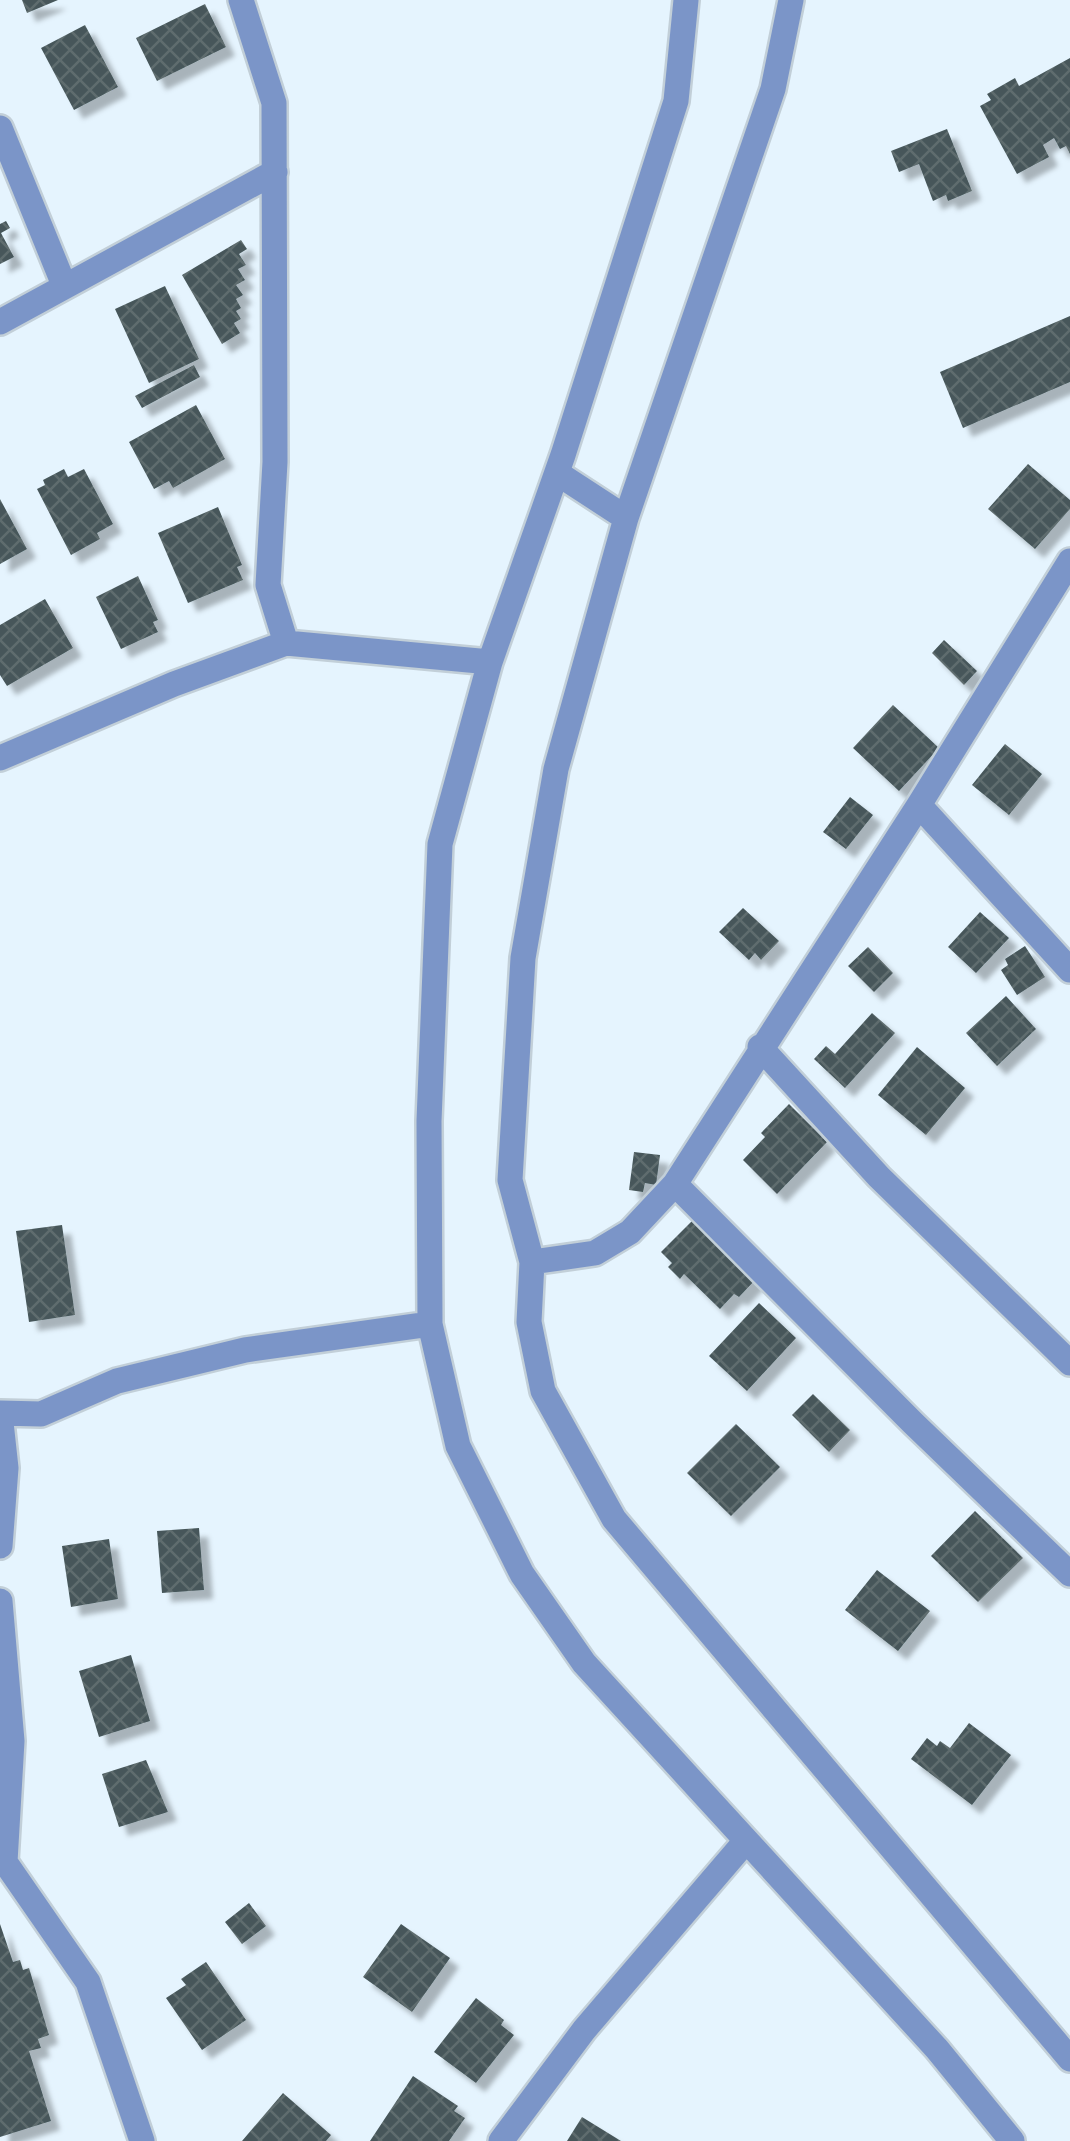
<svg xmlns="http://www.w3.org/2000/svg" width="1070" height="2141" font-family="'Source Serif 4',serif">
<style>
.building{fill:url(#building-cross-hatch);filter:url(#shadow)}
.lines{fill:none;stroke-linecap:round;stroke-linejoin:round}
.minor-casing{stroke:#c2cfd8;stroke-width:30}
.minor{stroke:#7b95c8;stroke-width:25}
</style>
<defs>
<pattern id="building-cross-hatch" width="8" height="8" patternUnits="userSpaceOnUse" patternTransform="scale(2.5)"><rect width="8" height="8" fill="#46575a"/><path d="M0 0l8 8M0 8l8-8" fill="none" stroke="#5e6c6e"/></pattern>
<filter id="shadow"><feDropShadow dx="9" dy="9" stdDeviation="2.5" flood-color="#0004"/></filter>
</defs>
<rect width="100%" height="100%" fill="#e5f4fe"/>
<path class="building" d="M22 0H58L27 13Z
M205 4 226 47 157 81 136 38Z
M85 25 118 87 74 110 41 48Z
M1070 58V154L1066 146 1060 149 1054 138 1043 145 1049 157 1017 174 980 106 991 100 987 94 1015 78 1019 86Z
M947 129 972 191 948 201 946 195 933 201 919 164 899 172 891 151Z
M6 221 10 228 1 233 14 257 0 264V224Z
M241 240 247 249 239 254 246 265 238 269 245 280 236 285 243 295 236 299 241 308 236 311 241 319 234 323 240 333 222 344 182 275Z
M165 286 199 359 149 383 115 309Z
M1070 316V382L963 428 940 372Z
M194 365 200 377 142 408 135 396Z
M196 405 225 459 173 488 169 481 154 489 129 442Z
M1028 464 1070 500V509L1035 549 988 509Z
M64 469 68 477 84 469 113 524 97 533 100 539 71 555 37 489 45 485 43 480Z
M0 499 27 549 0 564Z
M218 507 242 565 237 567 243 580 188 603 158 533Z
M138 576 158 620 153 622 158 632 121 649 96 597Z
M45 599 73 648 7 686 0 675V625Z
M944 640 977 671 964 685 932 653Z
M893 705 939 748 899 791 853 748Z
M1005 744 1042 774 1009 815 972 785Z
M850 797 873 815 846 849 823 832Z
M743 908 779 941 761 960 755 953 749 960 719 932Z
M980 912 1009 938 976 973 948 947Z
M1025 946 1045 977 1017 995 1001 970 1008 965 1005 959Z
M868 947 893 973 874 992 848 966Z
M1006 996 1036 1029 997 1066 966 1033Z
M872 1013 895 1033 845 1088 814 1059 826 1046 835 1054Z
M917 1047 965 1088 926 1135 878 1095Z
M789 1104 827 1142 777 1194 743 1160 765 1137 761 1133Z
M634 1152 660 1155 656 1185 645 1183 643 1192 629 1190Z
M696 1217 758 1277 739 1297 734 1294 720 1309 684 1274 680 1279 668 1267 672 1263 661 1252Z
M62 1225 75 1315 29 1322 16 1231Z
M759 1303 796 1338 747 1391 709 1356Z
M813 1394 850 1430 829 1452 792 1415Z
M736 1424 780 1467 731 1516 687 1473Z
M975 1511 1023 1558 978 1602 931 1556Z
M199 1528 204 1590 162 1593 157 1531Z
M109 1539 118 1599 71 1607 62 1546Z
M877 1570 930 1611 898 1651 845 1610Z
M131 1655 150 1721 99 1737 79 1671Z
M969 1723 1011 1755 972 1805 911 1759 927 1738 937 1746 940 1741 950 1748Z
M146 1760 168 1812 119 1827 102 1774Z
M249 1903 266 1926 242 1944 225 1922Z
M0 1924 13 1962 20 1960 23 1970 29 1968 49 2035 38 2039 41 2048 29 2051 51 2121 0 2137Z
M401 1924 450 1958 412 2012 363 1977Z
M206 1962 246 2020 202 2050 166 1998 186 1985 181 1979Z
M476 1998 504 2020 501 2025 514 2035 476 2083 434 2052Z
M413 2076 458 2106 454 2111 465 2118 449 2141H370Z
M283 2093 331 2135 326 2141H242Z
M582 2117 621 2141H567Z"/>
<g class="lines">
<defs>
<path id="minor" d="M241 0 274 103 275 462 268 585 286 643
M686 0 676 101 563 455 490 662 440 844 429 1121 430 1324 458 1446 522 1574 584 1663 937 2049 1012 2141
M791 0 773 89 626 518 556 769 523 958 510 1180 532 1262 529 1322 543 1391 614 1519 1070 2059
M0 128 64 285
M0 322 275 172
M557 473 626 518
M0 758 174 684 286 643 490 662
M919 805 1070 970
M760 1047 879 1177 1070 1363
M675 1184 913 1423 1070 1574
M532 1262 595 1253 630 1232 675 1184 919 805 1070 561
M0 1546 6 1468 0 1413 41 1414 117 1381 245 1350 430 1324
M0 1601 12 1741 5 1862
M0 1862H5L88 1982 142 2141
M501 2141 584 2030 745 1842"/>
</defs>
<use href="#minor" class="minor-casing"/>
<use href="#minor" class="minor"/>
</g>
</svg>
